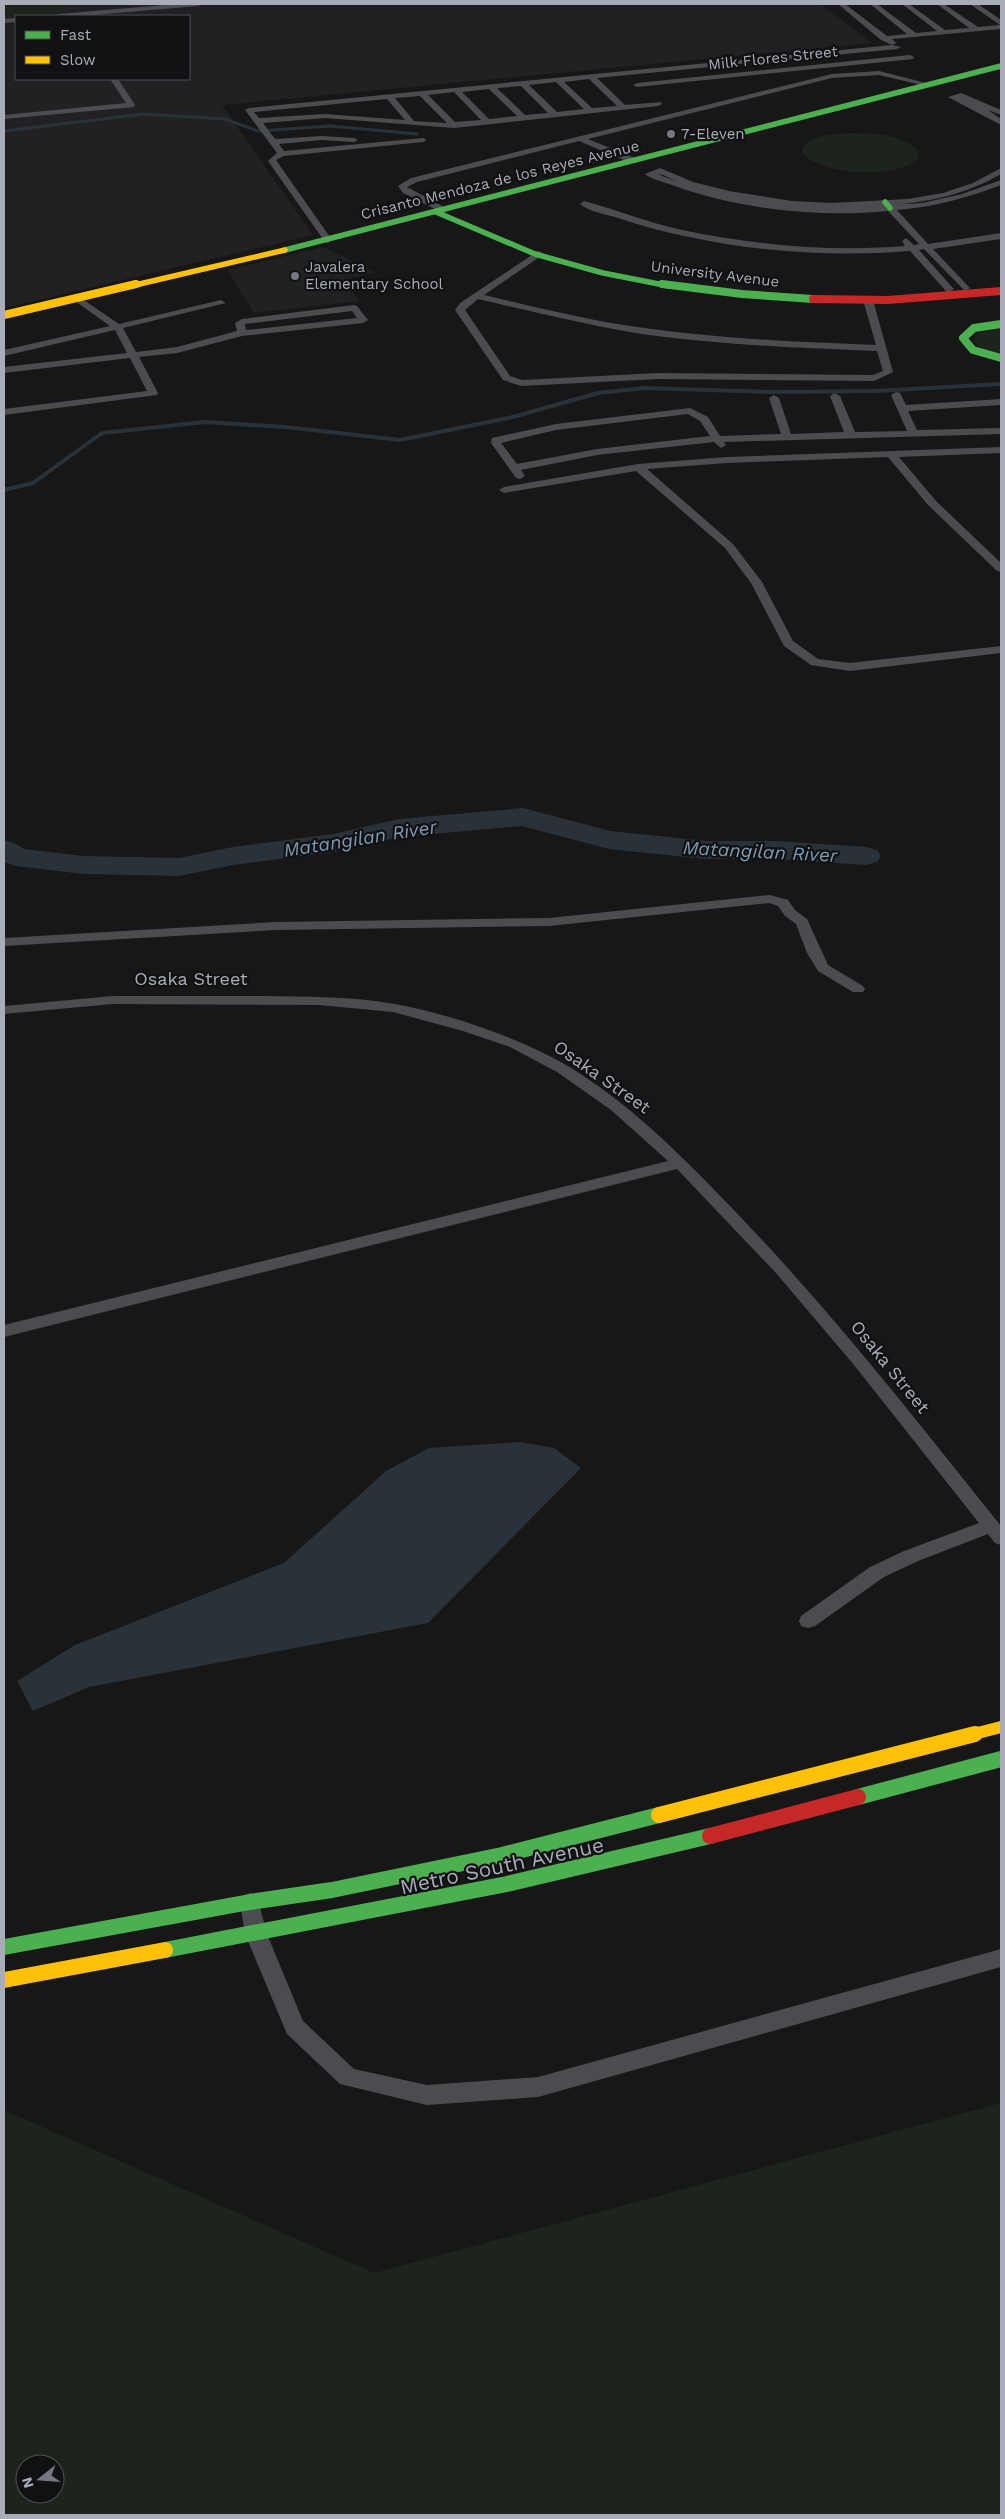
<svg xmlns="http://www.w3.org/2000/svg" width="1005" height="2519" font-family="'Work Sans',sans-serif">
<style>
.built{fill:#212123;fill-rule:evenodd}
.green{fill:#1d241e;fill-rule:evenodd}
.water{fill:#2a3239}
.lines{fill:none;stroke-linecap:round;stroke-linejoin:round}
.stream-far1{stroke:#2a3239;stroke-width:3}
.stream{stroke:#2a3239;stroke-width:4}
.river{fill:#2a3239;fill-rule:evenodd}
.street{fill:#4b4c50;fill-rule:evenodd}
.fast-far2{stroke:#4caf50;stroke-width:5.5}
.fast-far1{stroke:#4caf50;stroke-width:8}
.fast{stroke:#4caf50;stroke-width:16}
.slow-far3{stroke:#ffc107;stroke-width:5.5}
.slow-far2{stroke:#ffc107;stroke-width:8}
.slow-far1{stroke:#ffc107;stroke-width:12}
.slow{stroke:#ffc107;stroke-width:16}
.jam-far1{stroke:#c62828;stroke-width:8}
.jam{stroke:#c62828;stroke-width:16}
.poi-dot{fill:#757880;stroke:#111113;stroke-width:2}
.labels{text-anchor:middle;stroke-width:4.5;stroke-linejoin:round;paint-order:stroke}
.far-street-label{font-size:15px;fill:#a8adb8;stroke:#111113}
.far-poi-label{font-size:15px;fill:#a8adb8;stroke:#111113;text-anchor:start}
.street-label{font-size:18px;fill:#a8adb8;stroke:#111113}
.water-label{font-size:19px;font-style:italic;fill:#7f9bb3;stroke:#111113}
.near-street-label{font-size:21px;fill:#a8adb8;stroke:#111113}
</style>
<rect width="100%" height="100%" fill="#171717"/>
<path class="built" d="M4 4H821L872 43 222 105 313 235 4 308ZM16 16H189V79H16Z
M324 247 375 272 345 280 359 301 254 313 227 270Z"/>
<path class="green" d="M4 4H60L64 9 57 14 4 18Z
M847 133C869 133 897 133 916 148L919 157C902 180 819 176 803 153V147C814 135 832 134 847 133Z
M1001 328V354L984 350 973 341 977 333Z
M1001 2103V2515H4V2110L374 2273ZM25 2464H55V2494H25Z"/>
<path class="water" d="M520 1442 554 1448 581 1468 428 1623 89 1687 33 1711 17 1681 75 1645 284 1563 386 1471 429 1448Z"/>
<g class="lines">
<path class="stream-far1" d="M4 131 143 114 225 119 258 131 330 126 417 134"/>
<path class="stream" d="M4 490 33 483 102 433 205 422 286 427 400 440 513 417 598 393 644 388 773 392 876 391 1001 384"/>
<path class="river" d="M523 808 610 831 706 841H776L866 847 877 850 881 856 877 862 866 865 776 859H706L609 849 522 826 399 837 333 852 233 865 179 876 83 874 16 866 4 862V840L14 843 24 849 83 856 179 858 233 847 333 834 399 819Z"/>
<path class="street" d="M176 4H202L198 6 81 16H55L59 14Z
M838 4H845L887 36 907 34 870 4H877L916 33 937 31 902 4H909L945 30 969 28 937 4H944L978 27 1000 25 970 4H978L1001 20V29L892 39 896 43 892 45 901 47 897 49 597 78 625 105 661 102 662 104 658 106 454 128 325 118 263 123 275 139 322 136 354 138 358 140 354 142 322 140 279 144 284 151 423 138 427 140 423 142 284 156 276 160 332 240 328 243 325 242 268 161 277 153 245 110 249 108 892 45 881 40ZM589 79 617 106 592 108 564 82ZM556 82 584 109 557 112 529 85ZM521 86 548 113 525 115 497 88ZM489 89 517 116 489 119 462 92ZM454 92 481 120 455 122 428 95ZM420 96 447 123 414 121 395 98ZM387 99 405 120 325 114 259 118 254 112Z
M16 18V22L4 23V19Z
M910 55 914 57 913 59 637 87 633 85 637 83Z
M879 71 934 85 930 87 879 75 832 78 588 139 637 159V163H631L579 141 417 182 407 187 446 208V212L443 213 403 193 398 186 411 178 832 74Z
M110 79H118L135 105 134 107 4 119V115L126 103Z
M961 93 1001 110V115L988 110 1001 119V125L948 97Z
M660 168 693 182 729 191 792 201 830 203 908 199 943 193 973 183 1001 168V174C967 194 930 202 890 205L922 203 962 194 1001 180V185C967 198 934 207 897 210L928 244 1001 233V239L933 249 968 286 970 288 965 291 924 249 919 250 952 287 954 289 949 292 946 291 910 251C813 259 707 248 615 217 604 214 588 211 580 204L584 201C617 210 649 223 682 230 754 245 832 252 905 246L902 241 906 238 914 245 919 244 888 211C817 218 736 209 669 184 661 181 651 179 645 174ZM657 174 663 175 678 182Z
M538 251 541 252V256L484 295C539 308 595 322 652 329 726 339 801 342 876 345L863 300 868 297 873 300 893 372 874 381 658 379 521 386 503 380 455 310 460 303ZM478 299C535 312 591 326 649 335 725 345 801 348 877 351L883 371 873 375 658 373 522 380 510 376 465 310Z
M78 296 119 324 221 300 226 303 123 328 136 352 177 347 237 331 235 323 242 319 354 305 357 306 368 320 363 323 242 336 177 353 139 357 158 393 157 395 4 415V409L147 391 130 358 4 373V367L127 353 115 330 4 356V350L110 326 75 301 73 299ZM352 311 357 318 246 330 245 324Z
M835 393 840 396 855 432 907 431 891 395 896 392 900 393 906 405 1001 399V405L908 411 917 430 1001 428V434L724 442 726 445 721 448 714 442 597 455 521 470 525 476 520 479 516 478 491 443 492 438 556 424 690 408 708 417 720 436 781 434 769 398 774 395 779 398 791 434 844 432 830 396ZM688 414 700 421 710 436 597 449 517 464 501 443 556 430Z
M1001 447V453L899 457 936 501 1001 563V572L997 571 928 505 888 457 727 463 647 469 733 544 762 582 793 641 818 659 850 663 1001 646V653L850 671 811 665 784 646 751 583 725 548 636 471 504 493 499 490 504 487 638 464 727 457Z
M770 895 788 900 795 910 807 919 828 965 863 986 865 989 863 992H853L818 971 807 953 796 924 785 916 778 906 769 903 549 926 276 930 4 946V938L276 922 549 918Z
M113 996C163 996 213 996 262 996 306 997 352 996 395 1004 450 1014 517 1037 566 1065 628 1102 680 1154 729 1205 827 1306 913 1416 1001 1526V1545L995 1543 988 1534 918 1561 884 1577 815 1626 808 1628 801 1626 799 1621 801 1616 870 1567 904 1551 979 1523 854 1365 776 1273 677 1169 4 1337V1325L668 1161 611 1110 557 1072 510 1047 463 1031 393 1012 319 1005 113 1004 4 1014V1006Z
M250 1893 257 1896 267 1934 303 2021 354 2069 427 2085 538 2077 1001 1949V1967L538 2097 427 2105 340 2084 287 2034 245 1934 240 1902 243 1896Z"/>
<path class="fast-far2" d="M885 202 890 208
M436 212 535 254 603 273 669 286
M285 250 1001 66"/>
<path class="fast-far1" d="M662 284 742 294 813 299
M1001 324 974 328 963 338 973 350 1001 358"/>
<path class="fast" d="M858 1797 1001 1759
M4 1947 250 1902 332 1890 502 1855 659 1815
M165 1950 507 1884 710 1836"/>
<path class="slow-far3" d="M131 286 285 250"/>
<path class="slow-far2" d="M4 315 136 284"/>
<path class="slow-far1" d="M970 1735 1001 1727"/>
<path class="slow" d="M659 1815 975 1734
M4 1980 165 1950"/>
<path class="jam-far1" d="M813 299 888 300 1001 291"/>
<path class="jam" d="M710 1836 858 1797"/>
</g>
<g class="poi-dot">
<circle cx="671" cy="134" r="5"/>
<circle cx="295" cy="276" r="5"/>
</g>
<g class="labels">
<g class="far-street-label">
<text transform="translate(773 58) rotate(-6)" y="5">Milk Flores Street</text>
<text transform="translate(500 180) rotate(-14)" y="5">Crisanto Mendoza de los Reyes Avenue</text>
<text transform="translate(715 274) rotate(7)" y="5">University Avenue</text>
</g>
<g class="far-poi-label">
<text x="681" y="139">7-Eleven</text>
<text x="305" y="272">Javalera<tspan x="305" dy="17">Elementary School</tspan></text>
</g>
<g class="street-label">
<text x="191" y="985">Osaka Street</text>
<text transform="translate(602 1077) rotate(35)" y="6">Osaka Street</text>
<text transform="translate(890 1367) rotate(51)" y="6">Osaka Street</text>
</g>
<g class="water-label">
<text transform="translate(360 838) rotate(-9)" y="7">Matangilan River</text>
<text transform="translate(760 851) rotate(3)" y="7">Matangilan River</text>
</g>
<g class="near-street-label">
<text transform="translate(502 1866) rotate(-12)" y="7">Metro South Avenue</text>
</g>
</g>
<rect width="1005" height="2519" fill="none" stroke="#a8adb8" stroke-width="10"/>
<rect x="15" y="15" width="175" height="65" fill="#111113" stroke="#4d4f55"/>
<rect x="25" y="31" width="25" height="8" fill="#4caf50" stroke="#4d4f55"/>
<text x="60" y="40" font-size="15" fill="#a8adb8">Fast</text>
<rect x="25" y="56" width="25" height="8" fill="#ffc107" stroke="#4d4f55"/>
<text x="60" y="65" font-size="15" fill="#a8adb8">Slow</text>
<g transform="translate(40 2479) rotate(253)"><circle r="24" fill="#111113" stroke="#4d4f55"/>
<path d="M0-4L9 19L0 12L-9 19Z" fill="#757880"/>
<text y="-8" font-size="14" font-weight="bold" text-anchor="middle" fill="#a8adb8">N</text>
</g>
</svg>
